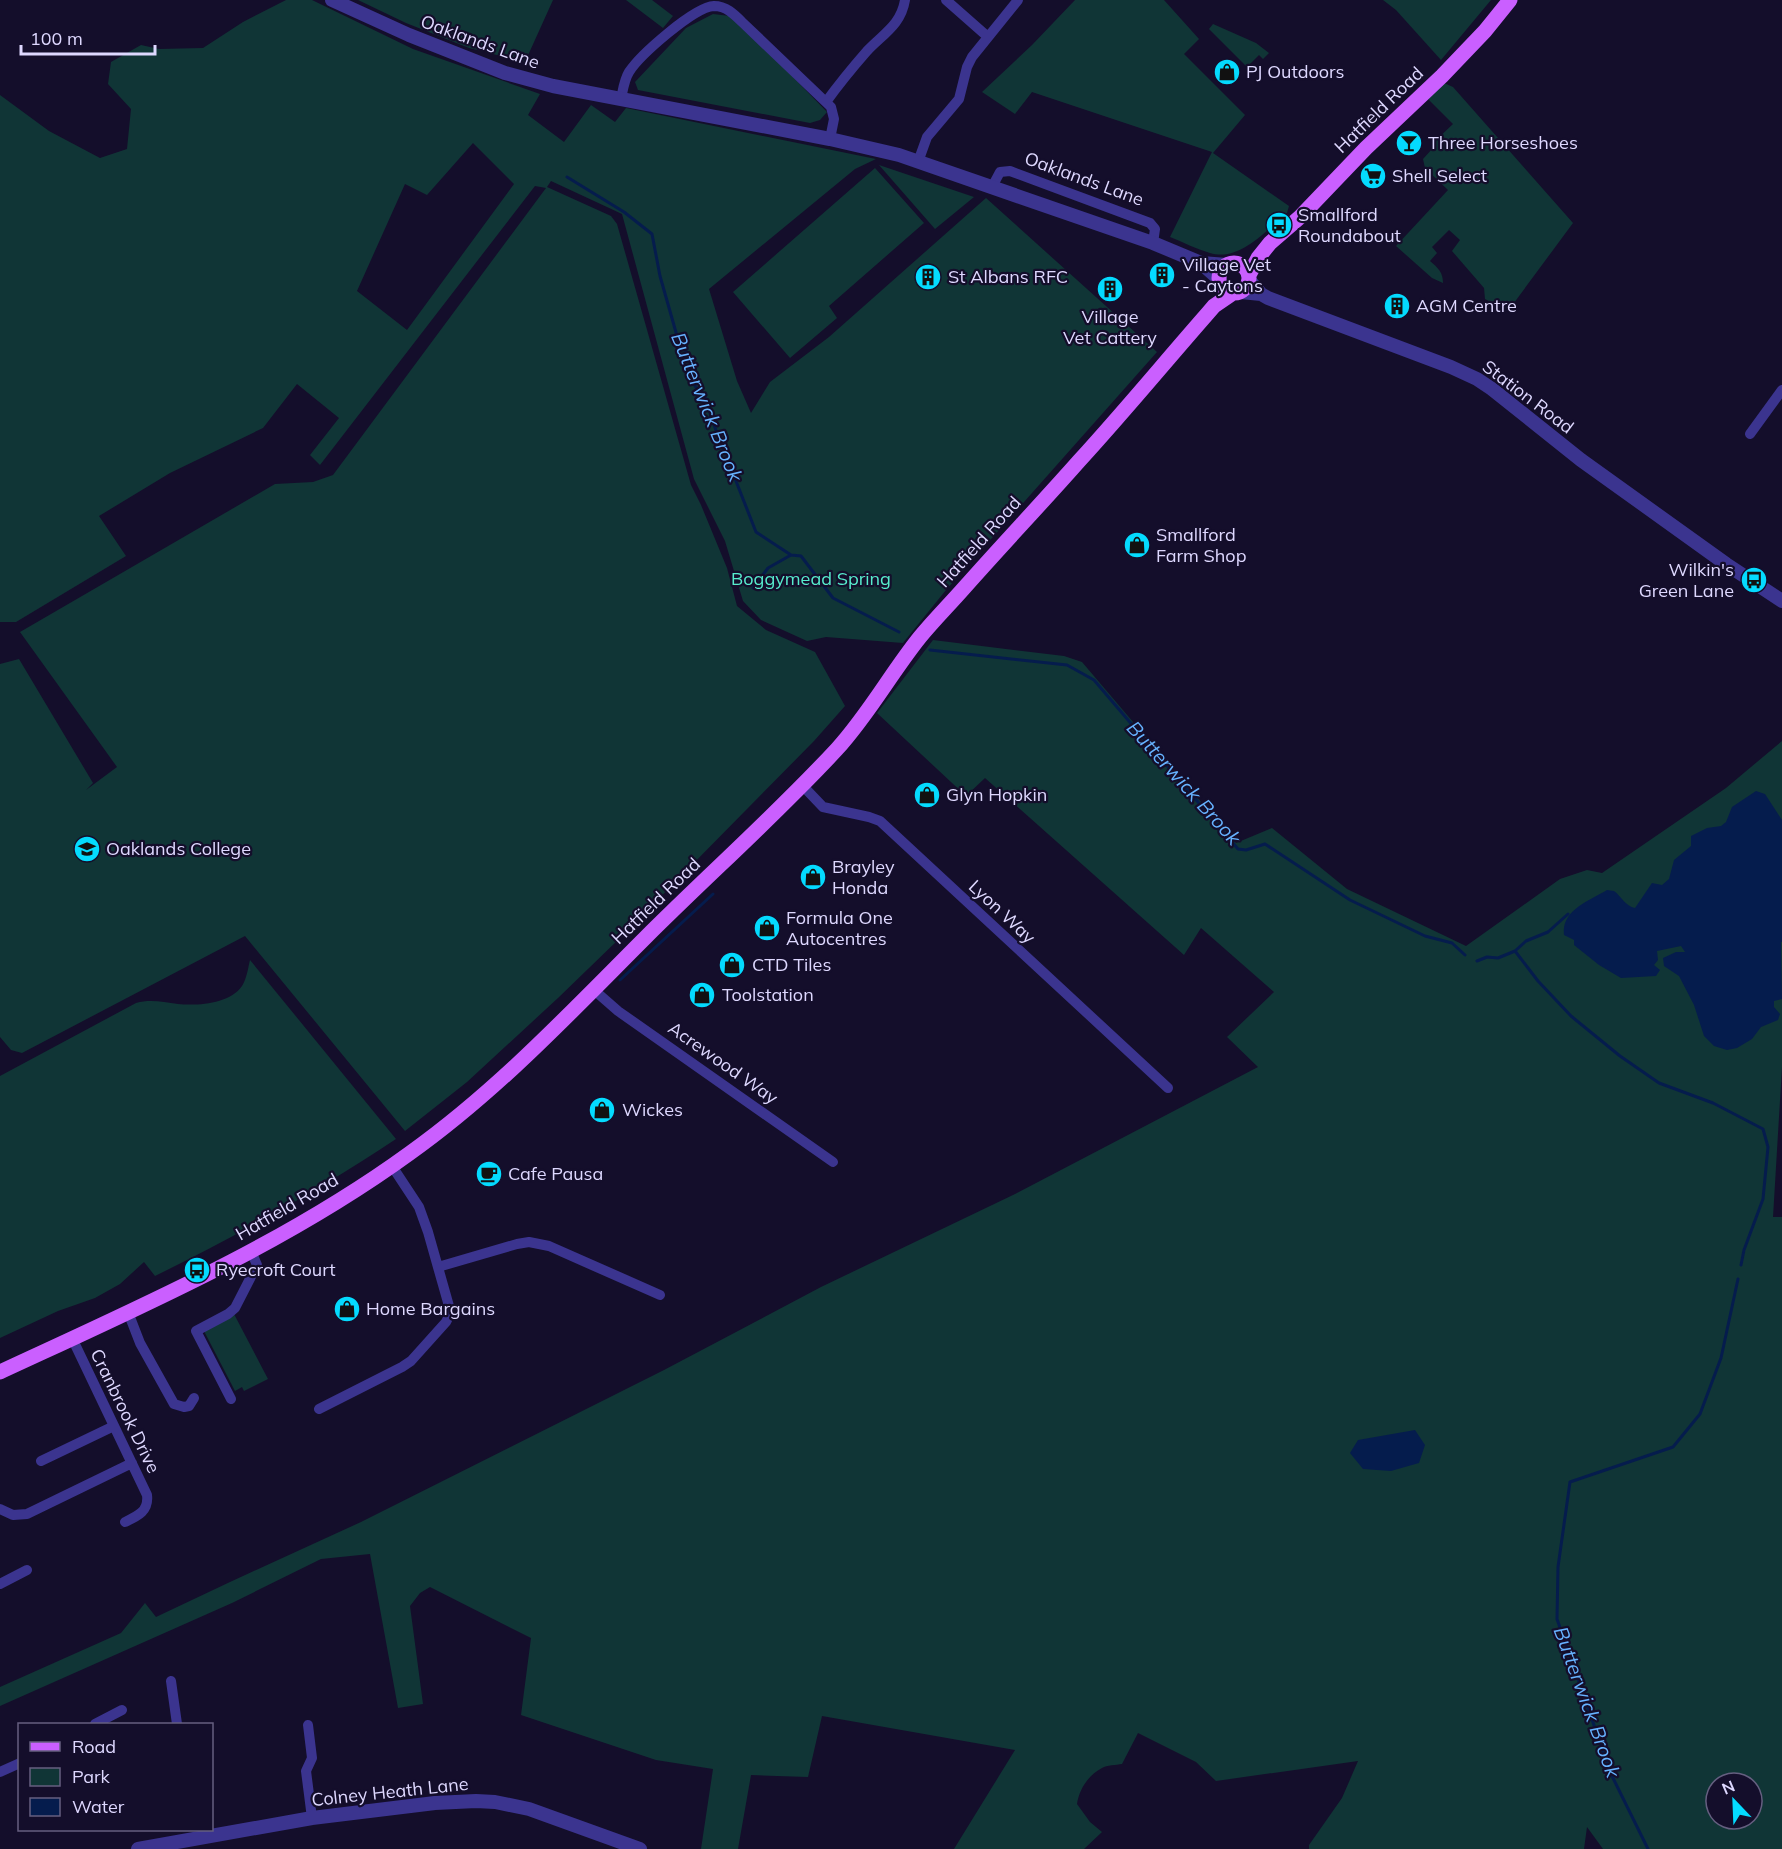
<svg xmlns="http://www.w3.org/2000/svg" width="1782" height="1849" font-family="Mulish,sans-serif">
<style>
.green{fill:#103536;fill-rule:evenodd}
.water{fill:#051c4d}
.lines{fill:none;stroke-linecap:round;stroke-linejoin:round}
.stream{stroke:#051c4d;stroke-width:3}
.minor{stroke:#3b348f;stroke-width:10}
.tertiary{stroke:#3b348f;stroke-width:14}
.primary{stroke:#ca5fff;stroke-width:15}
.labels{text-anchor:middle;stroke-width:4.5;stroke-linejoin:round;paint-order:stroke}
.street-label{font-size:18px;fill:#ded8ff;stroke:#140e2b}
.poi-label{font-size:18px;fill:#ded8ff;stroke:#140e2b;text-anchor:start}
.park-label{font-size:18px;fill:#57eccd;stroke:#140e2b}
.water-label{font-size:20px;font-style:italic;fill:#66b2ff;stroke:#140e2b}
</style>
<rect width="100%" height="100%" fill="#140e2b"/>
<path class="green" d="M286 0H312L413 49 540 94 528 115 564 142 591 105 615 122 626 108 876 159 855 169 709 289 737 381 751 413 770 382 829 337 986 198 1157 352 946 590 903 643 826 637 807 641 761 620 743 601 725 541 694 479 622 214 551 181 547 187 611 216 617 224 691 485 701 505 727 568 737 606 766 630 815 652 845 706 814 741 620 938 558 998 467 1082 405 1131 245 936 22 1053 11 1050 0 1037V664L19 659 93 783 86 790 117 767 20 632 275 484 313 482 333 475 546 188 535 186 320 465 310 455 339 418 297 384 263 428 170 473 99 516 126 556 16 622H0V95L49 131 100 158 127 149 131 109 108 84 111 62 141 45 159 49 203 48 243 22ZM473 143 514 184 407 330 357 291 405 184 427 195Z
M358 0H553L525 62 469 48 406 23Z
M626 0H652L673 16 663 28Z
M1075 0H1164L1199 39 1184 54 1245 115 1213 153 1289 206 1287 213C1266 230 1240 262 1210 253 1196 249 1183 242 1170 237L1212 152 1032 92 1015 114 982 92 1032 45Z
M1383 0H1491L1441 60 1396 10Z
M713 14 730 16 752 35 827 112 820 120 810 123 638 90 635 82 686 28Z
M1213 24 1256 43 1269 53 1263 59 1259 55 1247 67 1209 29Z
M1444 83 1453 87 1573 223 1508 311 1485 299 1484 288 1452 251 1460 240 1449 230 1432 247 1437 253 1430 261C1438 268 1443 272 1443 283L1432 278 1396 246 1448 190 1425 168 1423 159 1433 148V143L1453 124 1428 99Z
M879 165 974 197 935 229Z
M875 168 924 223 829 306 837 318 790 358 733 292Z
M933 640 1064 656 1082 662 1236 843 1272 828 1347 889 1466 946 1560 879 1587 870 1602 873 1726 788 1782 741V1067L1773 1217H1782V1849H1603L1587 1827 1584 1849H1309V1845L1342 1798 1358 1761 1216 1781 1196 1762 1138 1733 1122 1764C1116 1765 1107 1765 1102 1768 1088 1775 1079 1790 1077 1804L1090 1822 1102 1832 1084 1849H954L1015 1750 822 1716 808 1777 751 1775 738 1849H701L713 1769 656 1760 521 1715 531 1638 430 1587 420 1593 410 1606 423 1704 398 1708 370 1554 321 1559 232 1603 0 1706V1687L121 1633 145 1603 156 1617 230 1582 361 1522 664 1370 821 1287 1013 1195 1258 1067 1227 1037 1274 992 1201 928 1184 955 985 778 966 796 877 713ZM1716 1783H1752V1819H1716Z
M250 960 396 1139C318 1191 238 1235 155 1276L144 1262 120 1284 95 1298 58 1311 0 1338V1076L136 1003C150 999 163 1002 178 1004 197 1006 230 1004 242 986 247 978 248 968 250 960Z
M234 1314 268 1379 244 1391 242 1387 235 1391 205 1333V1331Z"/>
<path class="water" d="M1756 791 1765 794 1782 820V942H1781L1782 999 1774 1001V1007L1780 1014 1778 1020 1761 1027 1752 1039 1737 1048 1727 1050 1714 1046 1704 1036 1694 1005 1679 976 1664 966 1663 958 1676 952H1685L1681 946 1657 951 1658 960 1654 965 1660 970 1656 976 1621 978 1599 965 1574 945V940L1564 935C1561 910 1589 901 1607 890L1614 891C1622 897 1625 906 1635 908L1652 883 1662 885 1669 879 1674 860 1691 846V836L1707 828 1721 826 1726 822 1732 807Z
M1415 1430 1425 1445 1419 1463 1391 1471 1363 1469 1350 1453 1358 1440Z"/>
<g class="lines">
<path class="stream" d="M567 177 624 212 652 234 660 276 679 343 690 356 695 374V386L706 399 712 420 756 532 791 555
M753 588 768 568 791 555 801 556 833 598 899 632
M930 650 1067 665 1094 680 1238 849 1246 850 1265 844 1350 900 1425 936 1452 943 1465 955
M1515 951 1538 981 1571 1016 1620 1056 1659 1083 1713 1103 1763 1129 1768 1147 1763 1199 1744 1250 1741 1265
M1477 961 1487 957 1498 958 1515 951 1526 941 1548 932 1568 914
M620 980 713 894
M1648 1849 1611 1774 1557 1619 1558 1567 1570 1482 1673 1447 1700 1414 1721 1358 1738 1279"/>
<path class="minor" d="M946 0 988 37
M621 99C623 90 624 80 629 72 640 55 694 7 714 6 726 6 734 14 742 22L831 107 834 119 830 139
M826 102C839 84 853 67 867 51 883 34 901 25 905 0
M918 162 927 137 959 99 967 67 972 57 1018 0
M992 187 1000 172 1010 171 1150 223 1155 229 1153 243
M1750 434 1782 390
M802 785 823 807 869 817 880 821 1168 1088
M594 990 618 1011 833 1162
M438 1267 517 1244 529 1242 549 1246 660 1295
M128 1312 140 1343 174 1404 184 1407 189 1406 194 1398
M72 1338 147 1495C149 1511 138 1516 125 1522
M231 1399 196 1331 228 1314 235 1308 257 1265 251 1251
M319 1409 402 1367 411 1361 446 1322 449 1316V1306L428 1232 419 1207 392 1166
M41 1461 114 1426
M0 1509 13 1515 27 1514 132 1463
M0 1584 27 1570
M171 1681 177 1724
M95 1724 122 1710
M308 1725 312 1758 306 1771 312 1818
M0 1772 20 1763"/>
<path class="tertiary" d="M332 0 409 35 505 73 553 86 830 139 899 155 1153 243 1201 263 1219 279
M1201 263 1227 265
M1249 280 1261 294 1268 298 1451 367 1477 379 1492 389 1581 460 1726 564 1782 601
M1241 292 1261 294
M138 1849 312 1818 435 1803 476 1801 495 1802 529 1809 640 1849"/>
<path class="primary" d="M1219 278a15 15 0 1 1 30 0a15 15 0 1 1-30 0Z
M1249 275 1258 258 1270 243 1300 217 1366 148 1442 76 1485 31 1510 0
M0 1372C140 1307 285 1244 410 1153 497 1091 570 1013 645 938 709 874 776 815 837 749 869 714 891 673 920 637 934 620 949 605 964 588 1002 545 1041 504 1079 461 1123 413 1165 362 1208 313L1214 306 1233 293"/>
</g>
<defs>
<symbol id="shop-disc" viewBox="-11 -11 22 22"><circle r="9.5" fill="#04dbff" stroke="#140e2b"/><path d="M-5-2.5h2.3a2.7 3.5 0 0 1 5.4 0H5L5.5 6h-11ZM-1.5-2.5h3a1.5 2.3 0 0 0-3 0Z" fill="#111"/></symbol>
<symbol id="bar-disc" viewBox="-11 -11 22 22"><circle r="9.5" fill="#04dbff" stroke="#140e2b"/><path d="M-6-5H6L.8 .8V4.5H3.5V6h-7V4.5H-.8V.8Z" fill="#111"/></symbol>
<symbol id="supermarket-disc" viewBox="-11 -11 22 22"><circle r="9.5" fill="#04dbff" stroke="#140e2b"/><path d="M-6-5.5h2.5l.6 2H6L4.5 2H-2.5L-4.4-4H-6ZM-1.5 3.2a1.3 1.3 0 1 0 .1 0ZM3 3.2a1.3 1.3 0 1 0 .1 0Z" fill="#111"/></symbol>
<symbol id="bus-disc" viewBox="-11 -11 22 22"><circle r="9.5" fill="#04dbff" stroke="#140e2b"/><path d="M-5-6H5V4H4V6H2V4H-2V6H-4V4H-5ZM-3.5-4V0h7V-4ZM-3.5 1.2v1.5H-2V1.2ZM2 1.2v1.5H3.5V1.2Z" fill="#111"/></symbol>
<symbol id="building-disc" viewBox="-11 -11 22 22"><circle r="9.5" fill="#04dbff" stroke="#140e2b"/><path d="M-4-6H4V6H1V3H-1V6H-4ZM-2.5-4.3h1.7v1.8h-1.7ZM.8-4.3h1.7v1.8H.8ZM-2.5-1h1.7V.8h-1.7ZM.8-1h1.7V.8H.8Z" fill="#111"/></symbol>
<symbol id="university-disc" viewBox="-11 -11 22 22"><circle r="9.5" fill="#04dbff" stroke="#140e2b"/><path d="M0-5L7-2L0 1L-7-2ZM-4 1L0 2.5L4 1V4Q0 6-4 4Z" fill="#111"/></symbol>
<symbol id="cafe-disc" viewBox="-11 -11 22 22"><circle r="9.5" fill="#04dbff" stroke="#140e2b"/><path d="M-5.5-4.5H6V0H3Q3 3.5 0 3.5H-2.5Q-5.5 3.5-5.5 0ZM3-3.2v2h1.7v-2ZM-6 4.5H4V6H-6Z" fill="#111"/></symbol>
</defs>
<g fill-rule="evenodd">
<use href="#shop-disc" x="1212" y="57" width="30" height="30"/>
<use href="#bar-disc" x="1394" y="128" width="30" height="30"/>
<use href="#supermarket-disc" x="1358" y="161" width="30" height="30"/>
<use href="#bus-disc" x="1264" y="210" width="30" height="30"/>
<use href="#building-disc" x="1147" y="260" width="30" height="30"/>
<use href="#building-disc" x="913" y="262" width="30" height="30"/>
<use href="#building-disc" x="1095" y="274" width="30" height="30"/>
<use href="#building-disc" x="1382" y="291" width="30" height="30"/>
<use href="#shop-disc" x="1122" y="530" width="30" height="30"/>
<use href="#bus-disc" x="1739" y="565" width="30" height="30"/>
<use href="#shop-disc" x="912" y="780" width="30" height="30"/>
<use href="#university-disc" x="72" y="834" width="30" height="30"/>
<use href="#shop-disc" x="798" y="862" width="30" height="30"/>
<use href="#shop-disc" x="752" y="913" width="30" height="30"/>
<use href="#shop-disc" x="717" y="950" width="30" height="30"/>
<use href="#shop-disc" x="687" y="980" width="30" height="30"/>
<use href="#shop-disc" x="587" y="1095" width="30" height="30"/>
<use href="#cafe-disc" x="474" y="1159" width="30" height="30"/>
<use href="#bus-disc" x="182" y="1255" width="30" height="30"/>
<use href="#shop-disc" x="332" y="1294" width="30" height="30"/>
</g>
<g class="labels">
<g class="street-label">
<text transform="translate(480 42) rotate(20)" y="6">Oaklands Lane</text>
<text transform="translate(1379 110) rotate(-44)" y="6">Hatfield Road</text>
<text transform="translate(1084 179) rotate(20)" y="6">Oaklands Lane</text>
<text transform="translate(1528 397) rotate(37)" y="6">Station Road</text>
<text transform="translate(979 542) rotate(-48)" y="6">Hatfield Road</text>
<text transform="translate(656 901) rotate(-44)" y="6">Hatfield Road</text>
<text transform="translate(1002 912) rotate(43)" y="6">Lyon Way</text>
<text transform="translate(723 1063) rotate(35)" y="6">Acrewood Way</text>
<text transform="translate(287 1207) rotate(-30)" y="6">Hatfield Road</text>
<text transform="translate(125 1411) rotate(64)" y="6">Cranbrook Drive</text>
<text transform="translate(390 1792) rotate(-6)" y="6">Colney Heath Lane</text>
</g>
<g class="poi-label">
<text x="1246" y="78">PJ Outdoors</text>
<text x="1428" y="149">Three Horseshoes</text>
<text x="1392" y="182">Shell Select</text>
<text x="1298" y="221">Smallford<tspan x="1298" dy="21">Roundabout</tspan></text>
<text x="1182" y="271">Village Vet<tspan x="1182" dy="21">- Caytons</tspan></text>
<text x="948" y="283">St Albans RFC</text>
<text x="1416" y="312">AGM Centre</text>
<text x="1110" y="323" text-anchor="middle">Village<tspan x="1110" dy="21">Vet Cattery</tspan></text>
<text x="1156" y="541">Smallford<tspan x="1156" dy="21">Farm Shop</tspan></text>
<text x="1734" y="576" text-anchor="end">Wilkin's<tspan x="1734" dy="21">Green Lane</tspan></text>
<text x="946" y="801">Glyn Hopkin</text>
<text x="106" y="855">Oaklands College</text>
<text x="832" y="873">Brayley<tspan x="832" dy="21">Honda</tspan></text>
<text x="786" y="924">Formula One<tspan x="786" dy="21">Autocentres</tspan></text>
<text x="752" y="971">CTD Tiles</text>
<text x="722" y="1001">Toolstation</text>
<text x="622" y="1116">Wickes</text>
<text x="508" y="1180">Cafe Pausa</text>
<text x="216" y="1276">Ryecroft Court</text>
<text x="366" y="1315">Home Bargains</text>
</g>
<g class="park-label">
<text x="811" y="585">Boggymead Spring</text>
</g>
<g class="water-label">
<text transform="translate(707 407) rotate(68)" y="7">Butterwick Brook</text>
<text transform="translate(1184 783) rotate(48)" y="7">Butterwick Brook</text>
<text transform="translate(1587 1702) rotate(70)" y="7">Butterwick Brook</text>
</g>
</g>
<rect x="18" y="1723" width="195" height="108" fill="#140e2b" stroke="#655f80" stroke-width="1.5"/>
<rect x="30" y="1742" width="30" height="9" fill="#ca5fff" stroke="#655f80" stroke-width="1.5"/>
<text x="72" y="1753" font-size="18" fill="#ded8ff">Road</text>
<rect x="30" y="1768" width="30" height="18" fill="#103536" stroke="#655f80" stroke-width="1.5"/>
<text x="72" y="1783" font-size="18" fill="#ded8ff">Park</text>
<rect x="30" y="1798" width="30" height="18" fill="#051c4d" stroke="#655f80" stroke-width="1.5"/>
<text x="72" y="1813" font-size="18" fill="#ded8ff">Water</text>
<g transform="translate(1734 1801) rotate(337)"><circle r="28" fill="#140e2b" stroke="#655f80" stroke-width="1.5"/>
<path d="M0-4.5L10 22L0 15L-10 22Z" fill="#04dbff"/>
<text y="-9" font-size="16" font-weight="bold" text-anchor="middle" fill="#ded8ff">N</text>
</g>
<path d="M21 45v9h134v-9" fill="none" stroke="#ded8ff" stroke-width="3"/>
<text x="30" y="45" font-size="18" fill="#ded8ff" stroke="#140e2b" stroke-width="4.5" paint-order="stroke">100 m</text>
</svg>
